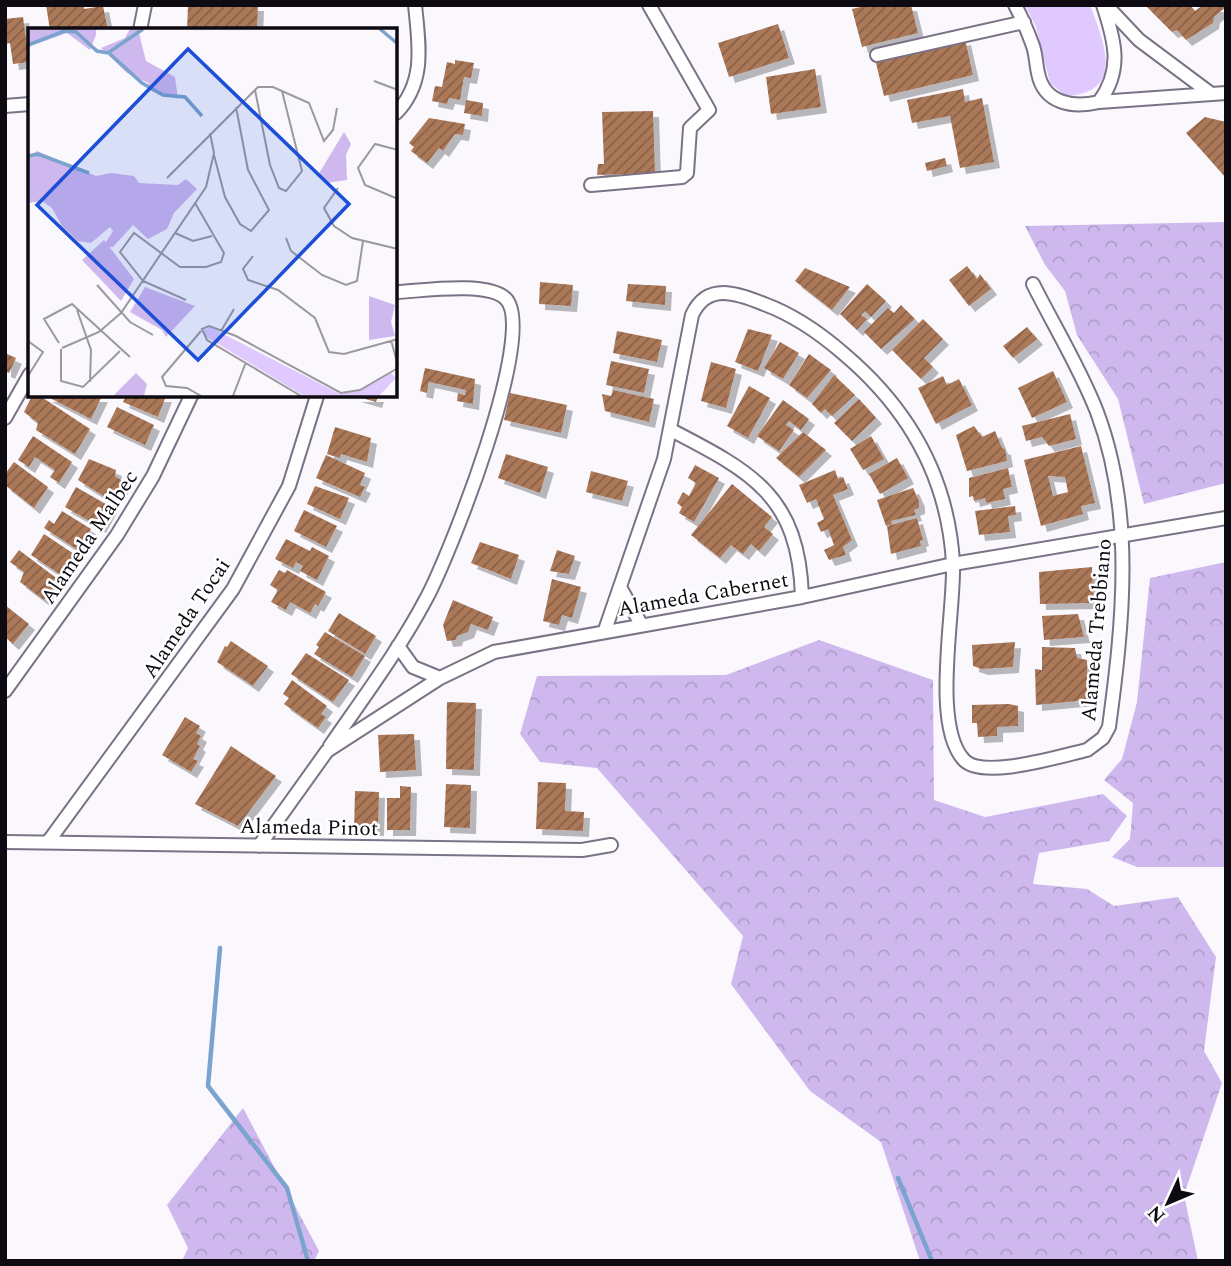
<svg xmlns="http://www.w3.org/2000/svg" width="1231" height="1266" font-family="Spectral,serif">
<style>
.forest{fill:url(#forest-crowns)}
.green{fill:#e0c9ff}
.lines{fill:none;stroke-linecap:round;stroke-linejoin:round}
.stream{stroke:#7aa3ce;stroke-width:4.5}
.building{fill:url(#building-hatch);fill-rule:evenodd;filter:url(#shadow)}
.street-casing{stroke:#7b7286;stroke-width:16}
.street{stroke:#fff;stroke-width:12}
.labels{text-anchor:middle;stroke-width:5;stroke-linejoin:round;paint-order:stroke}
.street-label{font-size:21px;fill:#0d0a11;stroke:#fff}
.inset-river{fill:none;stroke:#7aa3ce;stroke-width:3.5}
.inset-road{fill:none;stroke:#9b999f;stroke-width:2}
.view{fill:#1d4ed8;fill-opacity:0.15;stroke:#1d4ed8;stroke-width:3.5}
.inset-edge{fill:none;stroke:#0d0a11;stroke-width:3.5}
</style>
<defs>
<pattern id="forest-crowns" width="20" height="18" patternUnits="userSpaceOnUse" patternTransform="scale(1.75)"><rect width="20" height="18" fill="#cfb8ee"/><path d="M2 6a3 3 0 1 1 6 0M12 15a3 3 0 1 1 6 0" fill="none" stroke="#b19dcb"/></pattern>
<pattern id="building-hatch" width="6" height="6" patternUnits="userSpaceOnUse" patternTransform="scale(1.75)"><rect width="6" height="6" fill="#ab7859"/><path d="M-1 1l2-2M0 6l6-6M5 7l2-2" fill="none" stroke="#8a6148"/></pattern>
<filter id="shadow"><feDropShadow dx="6" dy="6" stdDeviation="0" flood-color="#0004"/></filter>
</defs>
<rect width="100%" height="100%" fill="#faf8fd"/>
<path class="forest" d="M1226 222V483L1144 504 1118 399 1077 335 1065 291 1045 265 1025 226Z
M1226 562V867H1137L1112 857 1130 839 1133 803 1104 780 1122 759 1137 702 1150 578Z
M819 640 933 680 934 800 985 817 1103 794 1127 816 1109 841 1039 853 1033 884 1087 889 1114 906 1178 897 1216 957 1204 1051 1222 1083 1184 1195 1198 1261H920L881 1142 810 1091 731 984 743 936 597 768 540 762 520 734 537 676 726 675Z
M243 1108 319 1251 314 1261H182L188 1248 167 1205Z"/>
<path class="green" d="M1025 5H1090C1104 42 1126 93 1066 96L1050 83 1036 27Z"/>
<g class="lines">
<path class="stream" d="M220 948 208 1086 287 1188 308 1261
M898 1178 932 1261"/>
</g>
<path class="building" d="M46 5H84V9L103 6 108 30H50Z
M188 5H258L257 30H187Z
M869 5H911L918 33 862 47 852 9Z
M1145 5H1190L1195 11 1203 5 1226 7 1214 17 1213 23 1186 40 1177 30 1172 32Z
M23 17 29 62 13 64 10 43 5 44V19Z
M778 24 789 58 729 77 718 43Z
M965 39 973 75 884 96 875 59Z
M455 60 474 63 471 78 464 77 460 100 449 98 447 104 432 101 435 86 442 87 447 62 455 64Z
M815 69 821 107 771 114 766 77Z
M963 89 965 102 982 98 994 162 960 168 950 116 912 123 907 100Z
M466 100 483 103 482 116 464 113Z
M653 111 655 173 597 175 598 164H604L602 112Z
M1205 117 1226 122V178L1186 133Z
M429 118 465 124 463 135 455 134 443 151 439 148 427 163 411 151 414 147 409 143Z
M945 158 947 166 927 171 925 163Z
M967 266 977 279 980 274 991 289 969 306 949 280Z
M805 268 850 287 832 310 795 281Z
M540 282 573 285 571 306 539 304Z
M628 284 666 286 665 305 626 301Z
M867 284 886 301 871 317 865 311 861 315 867 319 857 330 840 314Z
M901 305 915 319 881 349 864 332 888 308 894 313Z
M923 319 943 339 924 358 933 367 921 379 892 350Z
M1027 327 1037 339 1013 358 1003 346Z
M748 329 772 335 758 371 735 362Z
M617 331 662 340 657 362 613 353Z
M780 342 799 353 783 379 764 368Z
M5 353 16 358 9 373 5 371Z
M809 354 831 370 807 398 789 385Z
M611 361 649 369 644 393 606 385Z
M711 362 736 369 726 408 701 401Z
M425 368 475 379 473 404 457 401 458 393 465 395 466 390 429 382 427 393 420 391Z
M1053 371 1067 402 1032 418 1018 388Z
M834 375 855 395 832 416 825 409 821 413 812 404Z
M943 376 947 385 959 379 972 405 936 424 918 388Z
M749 386 770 398 748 438 727 426Z
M613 390 654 399 649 422 605 411 602 394 611 396Z
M510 393 567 405 561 433 504 420Z
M32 396H40L90 429 75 454 36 430 38 423 24 412Z
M46 396H102L91 419Z
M126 396H166L158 417 123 402Z
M355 396H378L376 402Z
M859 399 876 418 852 441 834 423Z
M783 400 809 419 801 430 789 421 786 425 794 430 779 451 757 436Z
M117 407 154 425 145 445 107 427Z
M1070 414 1076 439 1049 446 1042 437 1026 441 1022 426Z
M974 426 982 437 995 431 1002 448 1005 449 1007 461 967 471 956 435Z
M335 427 371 438 367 462 341 454 340 458 327 454Z
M803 432 826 450 799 477 776 458Z
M33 436 72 462 59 483 50 477 55 470 35 457 29 467 18 460Z
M871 436 884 459 863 470 850 449Z
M1081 446 1095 503 1081 506 1083 514 1041 526 1024 460ZM1048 476 1065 477 1068 492 1053 496Z
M506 454 548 467 540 493 498 478Z
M326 455 365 473 360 485 365 487 360 497 316 478Z
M897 458 908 478 880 494 869 474Z
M89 459 116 470 115 476 125 483 113 502 78 480Z
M14 462 48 487 34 508 5 485V474Z
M695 465 719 478 694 522 679 513 682 507 677 503 683 492 689 496 696 483 688 478Z
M1008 468 1012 487 1003 489 1005 499 986 503 985 498 974 501 973 496 969 497V478Z
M835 470 838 479 843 477 848 489 833 495 852 540 843 547 846 555 829 560 824 550 834 545 828 529 821 532 817 523 824 519 816 499 807 503 799 485Z
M591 471 628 481 622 501 586 492Z
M732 484 772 517 764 527 773 534 759 551 751 544 743 554 731 545 720 558 691 535Z
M315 486 349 498 340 519 307 504Z
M76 487 111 507 100 527 65 507Z
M913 488 919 501V508L914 510 916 515 891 521 892 524 886 526 877 500Z
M1015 506 1016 515 1008 516 1010 532 979 535 975 511Z
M304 510 337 526 326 547 294 531Z
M62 511 91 529 78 550 44 528 49 520 54 524Z
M917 518 923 540 920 541 921 546 891 554 887 526Z
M44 534 74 554 61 575 31 555Z
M286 539 310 551 312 547 329 556 317 580 300 571 303 566 296 562 293 568 275 559Z
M480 542 519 555 511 579 471 563Z
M19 550 59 580 44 600 20 582 24 572 10 562Z
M557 550 575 556 569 574 550 571Z
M1092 567 1094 603 1040 604 1039 572Z
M279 570 285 573 287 570 326 592 318 606 315 604 310 613 290 602 286 610 271 602 278 590 270 585Z
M552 579 581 587 572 618 562 615 559 625 543 621Z
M453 600 493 617 488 630 471 624 468 632 457 636 456 640 447 641 443 625Z
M5 605 29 624 13 644 5 637Z
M339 613 376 636 365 654 328 631Z
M1078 614 1084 637 1044 640 1042 616Z
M325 632 365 656 352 677 314 654 319 647 316 645Z
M231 641 268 666 253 686 217 662 225 646 227 647Z
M1015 642 1013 667 982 669 973 666 972 645Z
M1042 647 1075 648 1077 658 1087 660 1088 700 1036 705 1035 669 1042 670Z
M306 653 349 680 333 702 291 674Z
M292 680 327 706 321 714 326 717 318 728 284 704 289 698 283 694Z
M447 702 476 703 474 770 446 769Z
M1009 704 1018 706V726L997 727V736L978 737 977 723H972V705Z
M185 717 200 726 196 733 201 736 197 744 200 746 193 759 198 761 191 772 162 755Z
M414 734 416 770 380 772 378 735Z
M231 746 276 776 238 826 195 804Z
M538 782 566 783 565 811 584 812 583 831 536 829Z
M446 784 471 785 470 828 444 827Z
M400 786 411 787 410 830H387V798H400Z
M355 791 379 792 378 830H354Z"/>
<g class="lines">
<defs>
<path id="street" d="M1015 5C1022 18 1028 32 1033 46 1036 55 1036 64 1038 73 1044 104 1073 108 1099 102 1123 70 1115 41 1103 5
M1106 5 1139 40 1210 93
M140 30 145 5
M877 55 1024 22
M1099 102 1226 93
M5 106 30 104
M396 113C426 82 419 45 415 5
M591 185 682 177 687 173 690 128 709 110 649 5
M5 418 30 374
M671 430C752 472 799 496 802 597
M621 589 641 624
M605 630 664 459 692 315C707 282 737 293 764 304 794 315 821 334 844 354 909 409 948 477 953 563 955 611 931 725 964 760 983 780 1060 756 1087 750L1103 738 1109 727C1123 623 1135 513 1097 412 1080 368 1054 326 1033 284
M398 646 413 667 440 678
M5 691 117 535 153 476 191 396
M330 746C363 698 399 650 426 599 448 559 540 329 505 298 486 281 421 291 396 292
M5 842 582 850 611 845
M48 842 233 589 289 486 317 396
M259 846 327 751 440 678 494 652 802 597 953 564 1226 518"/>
</defs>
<use href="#street" class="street-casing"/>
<use href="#street" class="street"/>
</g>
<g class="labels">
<g class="street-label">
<text transform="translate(89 537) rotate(-56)" y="7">Alameda Malbec</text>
<text transform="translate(703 594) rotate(-10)" y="7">Alameda Cabernet</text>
<text transform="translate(186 618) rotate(-56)" y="7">Alameda Tocai</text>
<text transform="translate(1096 630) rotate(-85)" y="7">Alameda Trebbiano</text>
<text transform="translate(309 827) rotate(1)" y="7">Alameda Pinot</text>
</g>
</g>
<g transform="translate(28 28)">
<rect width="369" height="369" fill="#faf8fd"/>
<path d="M0 1H68V7L62 22 39 5 0 19ZM102 1H110L118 33 147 49 150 71 123 63 120 55 99 45 73 20 97 10ZM316 104 323 116 318 127 319 152 298 155 290 147ZM9 123 68 148 83 145 106 148 111 155 150 157 158 151 169 161 146 185 139 201 120 211 105 197 85 219H79L78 214 85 203 82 199 63 215 50 213 34 198 24 180 14 173 0 175V129ZM76 212 106 251 93 273 54 232ZM117 259 167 278 138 309 134 302 102 284ZM341 268 367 277 363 294 367 308 341 312ZM108 345 119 356 116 368H85Z" fill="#cfb8ee"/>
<path d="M182 299 312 366 331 363 363 345 368 350 351 368H276L177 308 176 302Z" fill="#e0c9ff"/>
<path class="inset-river" d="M352 1 370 16M0 17 36 3 48 4 69 23 80 25 115 1M82 26 114 55 135 67 157 69 174 88M0 128 10 126 61 145"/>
<path class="inset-road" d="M346 53 370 62M227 62 242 137 251 160 258 163 274 143 254 63M370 122 347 116 330 140 337 157 370 171M186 127 197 169 212 196 223 203 241 182 220 142 208 79M139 150 230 59H245L281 75 296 113 305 102 309 80M310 160 296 180 306 198 324 210 370 221M147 205 165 213 184 208M258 210 263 223 294 247 318 257 329 253 335 213M225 228 215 241 220 252 250 262 287 290 301 324 316 326 370 311M69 257 102 294 125 307M158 272 115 253 92 224 106 205 152 239H178L193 234 196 225 167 175M49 282 63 322 62 354M173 303 134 349 138 358 159 360 173 368M193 303 206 281M363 312 370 338M0 313 15 324 0 348M31 315 16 291 44 276 102 329M34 320 71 304 93 285 178 159 186 125 182 105M33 321V353L55 359 92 323M205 368 218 334M273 368 179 312 174 301 181 298 208 308 313 365 332 362 370 340"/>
<path class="view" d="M160 21 321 176 170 332 9 177Z"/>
<rect width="369" height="369" class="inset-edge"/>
</g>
<rect width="1231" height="1266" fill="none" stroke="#0d0a11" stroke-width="14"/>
<g transform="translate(1168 1203) rotate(226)" stroke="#ffffff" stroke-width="5" paint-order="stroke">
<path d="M0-5L12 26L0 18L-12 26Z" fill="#0d0a11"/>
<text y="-10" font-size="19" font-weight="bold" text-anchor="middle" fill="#0d0a11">N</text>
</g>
</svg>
